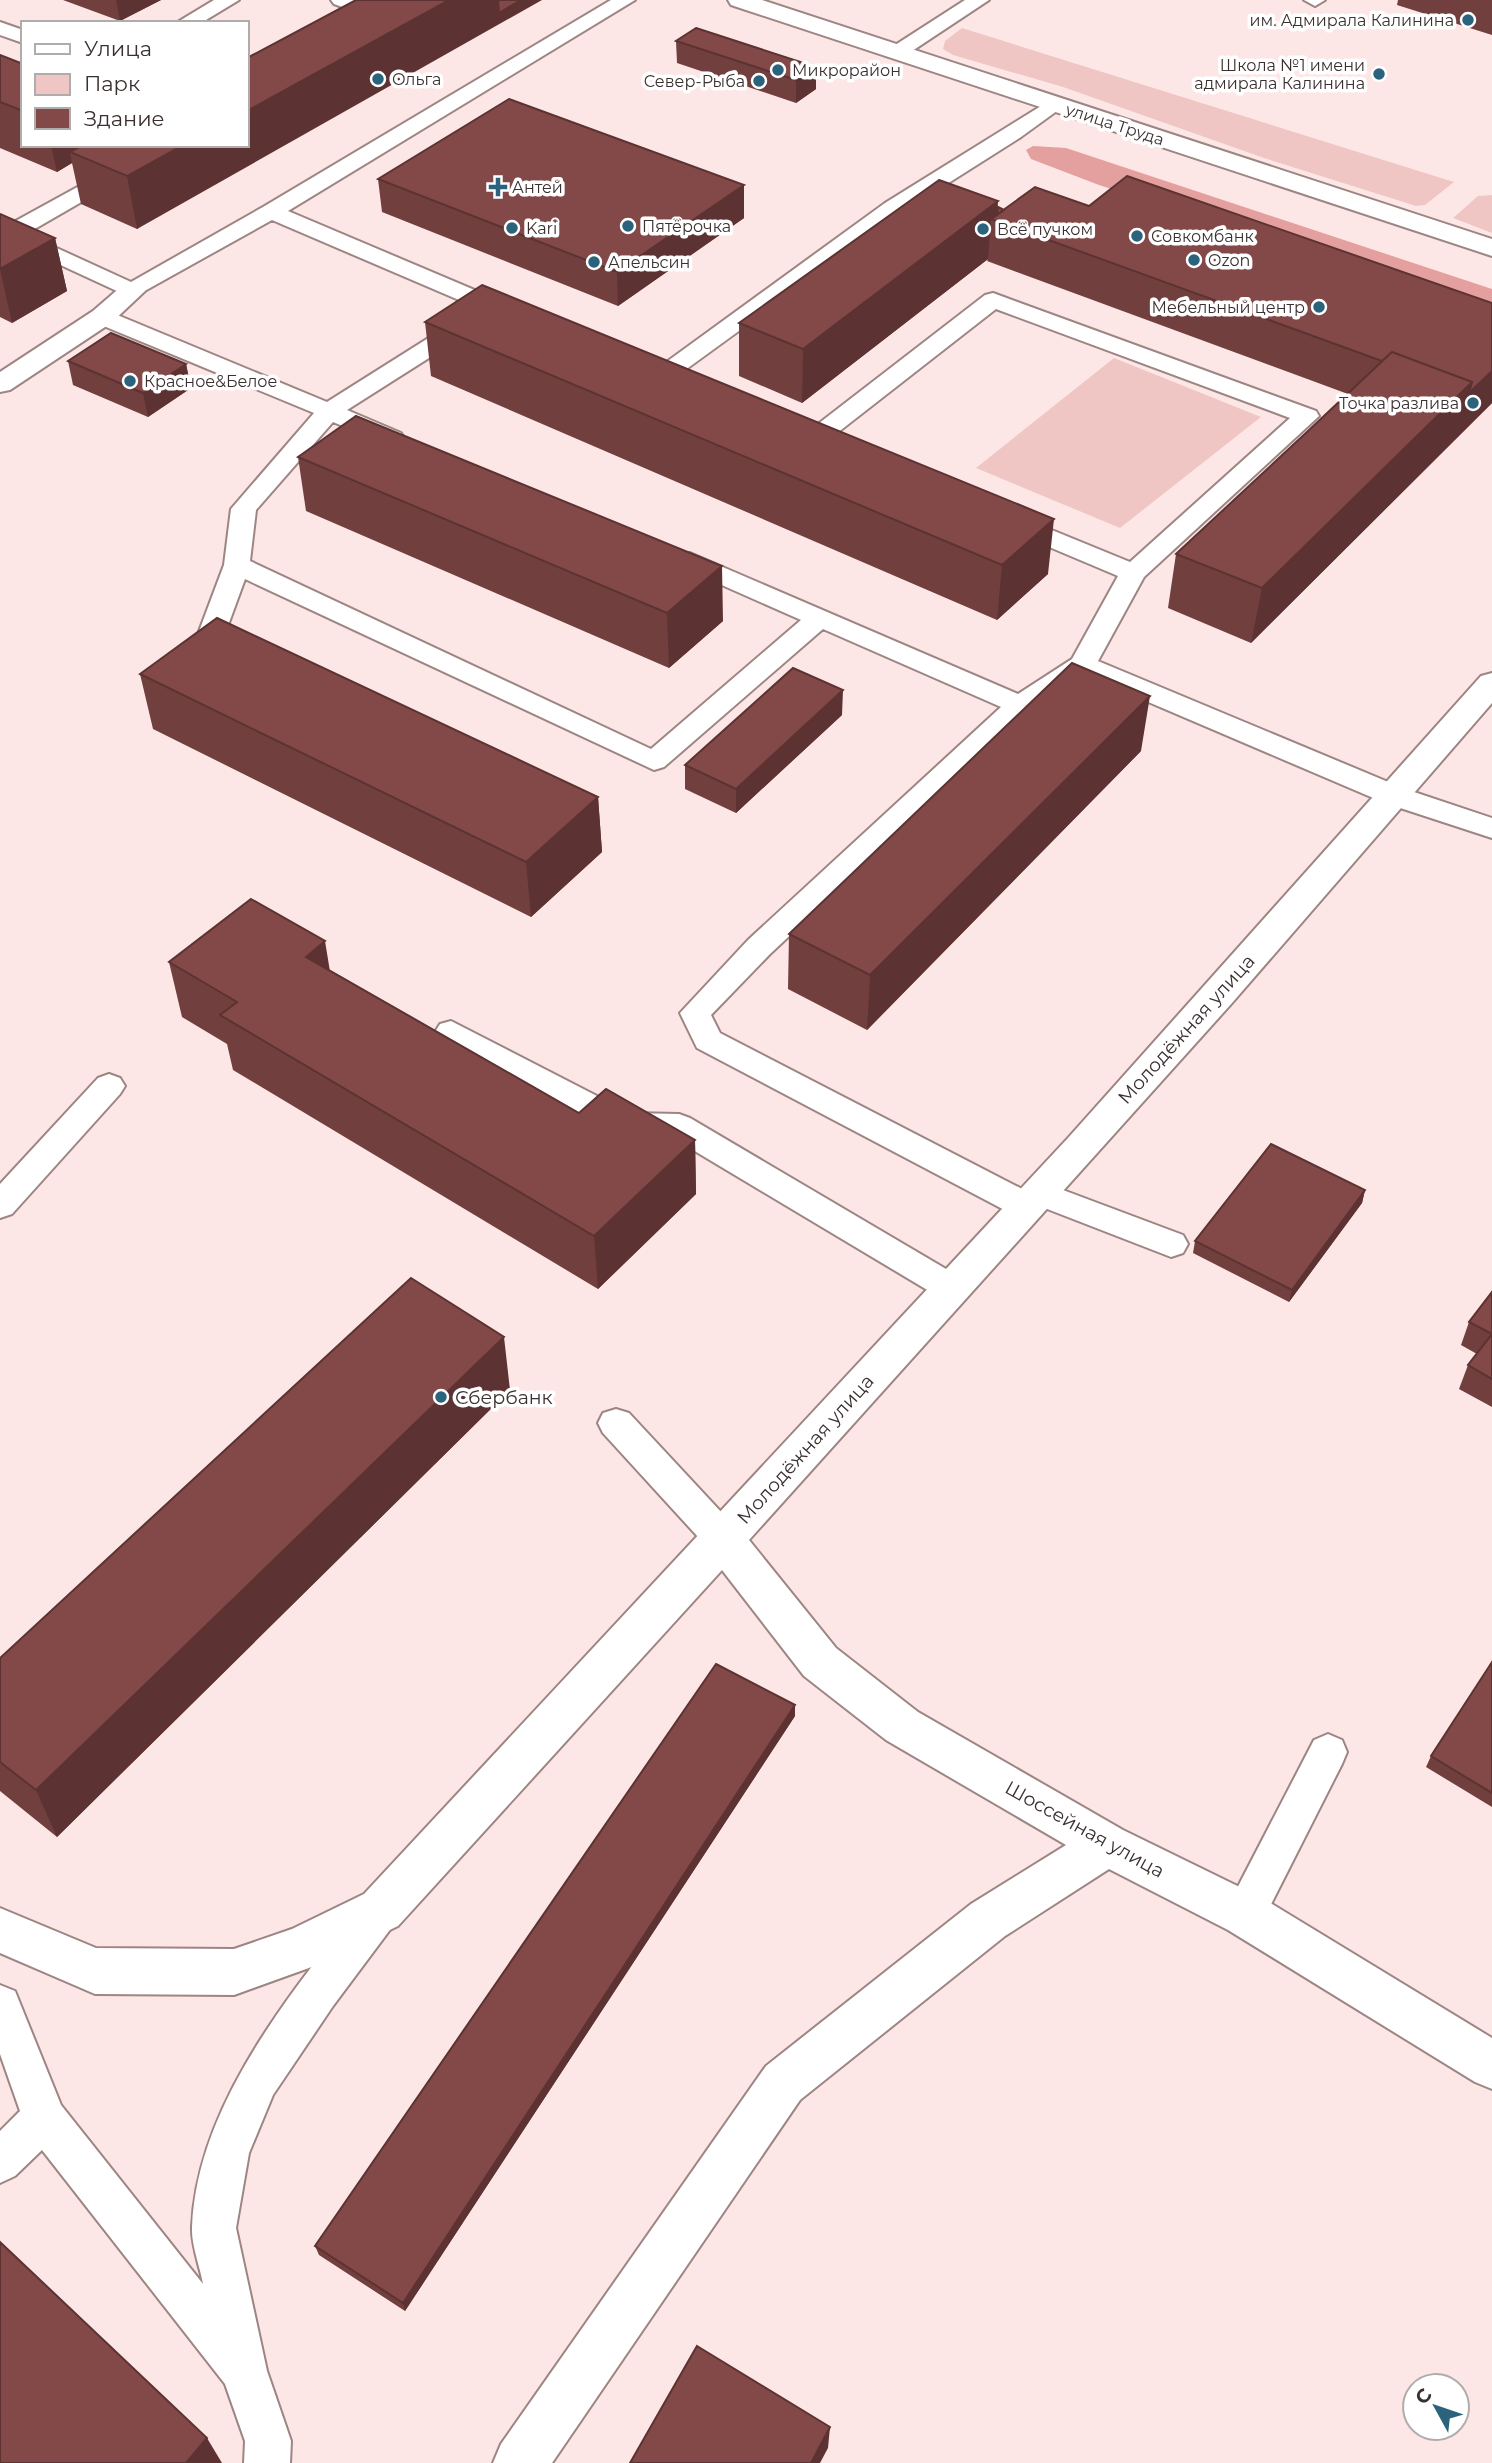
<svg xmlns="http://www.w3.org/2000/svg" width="1492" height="2463" font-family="Montserrat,sans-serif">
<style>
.green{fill:#f0c6c4}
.forest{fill:#e3a09e}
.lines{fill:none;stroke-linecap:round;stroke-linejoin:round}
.lane-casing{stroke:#9d8583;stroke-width:4}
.street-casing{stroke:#9d8583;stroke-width:4}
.secondary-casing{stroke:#9d8583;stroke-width:4}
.lane{fill:#fff;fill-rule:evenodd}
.street{fill:#fff;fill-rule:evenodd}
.secondary{fill:#fff;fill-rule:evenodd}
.wall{fill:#713f3e}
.shaded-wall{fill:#5c3332}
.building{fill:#834948;stroke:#5c3332;stroke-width:2}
.poi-dot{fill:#2b637d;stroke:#fff;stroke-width:2.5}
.labels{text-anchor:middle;stroke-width:7;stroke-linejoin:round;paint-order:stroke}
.far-poi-label{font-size:16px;fill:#3b3030;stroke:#fff;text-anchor:start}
.far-street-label{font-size:16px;fill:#3b3030;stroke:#fff}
.street-label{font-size:19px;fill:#3b3030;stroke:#fff}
.poi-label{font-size:19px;fill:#3b3030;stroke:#fff;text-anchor:start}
</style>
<rect width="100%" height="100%" fill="#fde7e6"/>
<path class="green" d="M962 28 1454 182 1425 205 1416 206 1264 158 1063 87 953 55 943 49 945 41Z
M1492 195V233L1453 218 1478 196Z
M1114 358 1261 417 1120 528 976 468Z"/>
<path class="forest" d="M1033 146 1066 148 1492 289V313L1099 185 1031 159 1026 150Z"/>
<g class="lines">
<defs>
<path id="lane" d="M214 0H239L201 23H176Z
M331 0H359L397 14 400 18 397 22H383L334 4Z
M611 0H635L288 211 517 308 521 313 517 318H501L272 220 132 298 0 237 1 229 154 145H180L26 234 131 282 263 207Z
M965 0H989L903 57H889L886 53 889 49Z
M1304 0H1325L1315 6Z
M0 22 23 30V43L0 35Z
M1054 98 1064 104 1061 108 1021 137 901 213 670 381H654L650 376 654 371 885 203Z
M993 293 1316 411 1319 416 1144 577 1098 661 1405 789 1492 818V838L1385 803 1085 675 1030 711 770 954 711 1015 720 1033 1024 1190 1027 1184 1039 1181 1183 1235 1188 1244 1183 1253 1171 1257 1042 1207 1038 1215 1026 1219 1014 1215 697 1048 680 1013 748 940 1001 707 823 629 664 767 654 770 245 579 223 639 234 644 238 650 234 656C221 659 203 654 195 642L224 565 231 509 314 413 94 322 90 317 94 312H110L327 402 457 320H473L477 325 473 330 347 410 401 433 404 438 401 443H383L333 422 256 510 250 561 651 749 801 620 672 563 668 558 672 553H690L1018 694 1072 659 1118 576 1002 527 998 522 1002 517H1020L1130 562 1290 418 996 309 823 444H805L802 439 805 434 985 295Z
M451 1021 630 1113 679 1114 690 1118 963 1279 968 1288 963 1297 951 1301 939 1297 673 1138 625 1137 614 1133 440 1040 435 1032 440 1024Z
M109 1074 120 1078 125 1086 120 1094 12 1214 0 1218V1184L98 1078Z
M616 1409 629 1413 736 1528 741 1539 736 1550 723 1554 710 1550 603 1433 598 1423 603 1413Z
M1328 1734 1342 1740 1347 1752 1342 1764 1259 1928 1245 1933 1231 1928 1225 1914 1231 1900 1314 1740Z
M378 1894 392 1899 398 1913 392 1927 333 2006 273 2095 249 2153 236 2228 267 2371 291 2441 290 2463H244L245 2441 225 2384 42 2150 15 2176 0 2183V2131L20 2111 0 2054V1985L15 1991 61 2105 203 2284C200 2267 191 2245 192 2227 197 2104 292 1992 364 1899Z"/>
<path id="street" d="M132 283 141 285 145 291 111 323 10 390 0 392V372L93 311 123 285Z
M1492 673V703L1232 1003 749 1540 836 1648 918 1712 1123 1830 1262 1898 1492 2038V2089L1475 2082 1228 1930 1109 1869 1005 1936 800 2100 552 2463H493L501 2444 766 2066 971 1904 1066 1845 886 1740 804 1676 722 1570 398 1926 320 1964 234 1995 95 1994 0 1953V1908L96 1948 234 1949 292 1929 364 1894 1068 1138 1481 676Z"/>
<path id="secondary" d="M728 0H762L1492 239V256L731 5Z"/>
</defs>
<use href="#lane" class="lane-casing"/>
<use href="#street" class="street-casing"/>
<use href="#secondary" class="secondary-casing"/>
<use href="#lane" class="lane"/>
<use href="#street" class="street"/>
<use href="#secondary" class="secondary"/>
</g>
<path class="wall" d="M63 0H161L120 21Z
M1398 0H1492V35L1397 5Z
M676 41 816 67V89L796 103 677 63Z
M0 55 23 64V145H247L137 229 81 204 72 163 57 172 0 148Z
M378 179 744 218 618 306 382 212Z
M998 207 1492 403 1251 643 1168 608 1176 554 1348 394 987 261 988 259 802 403 739 376V323Z
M0 214 55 238 67 291 12 323 0 317Z
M425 322 1048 574 997 620 431 376Z
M68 361 186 364 191 388 148 417 73 385Z
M298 457 723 621 669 668 306 511Z
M140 674 598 797 602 852 531 917 153 729Z
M842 715 736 813 685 789V765Z
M1141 751 867 1030 788 989 789 934Z
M169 962 330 970 579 1113 695 1140 696 1194 598 1289 233 1070 227 1044 182 1017Z
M1365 1190 1362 1203 1289 1302 1193 1253 1195 1241Z
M1492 1292V1407L1459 1389 1468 1365 1477 1354 1461 1345 1469 1322Z
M510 1390 57 1837 0 1791V1658Z
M1492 1662V1807L1426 1767 1431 1756Z
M795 1705V1716L405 2311 319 2255 315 2246Z"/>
<path class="shaded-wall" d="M116 0H161L120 21Z
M449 0H542L137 229 127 176 183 145H247V111Z
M816 67V89L796 103V80Z
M51 145H104L70 152 72 163 57 172Z
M744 185V218L618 306 617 272Z
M998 201 997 222 991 219 988 259 802 403 803 349Z
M55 238 67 291 12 323 0 269Z
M186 364 191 388 148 417 143 393Z
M1492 371V403L1251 643 1262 588 1472 382Z
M1054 519 1048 574 997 620 1002 565Z
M722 566 723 621 669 668 667 613Z
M843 690 842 715 736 813V789Z
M1150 696 1141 751 867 1030 870 975Z
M598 797 602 852 531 917 526 862Z
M325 941 334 996 306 957Z
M695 1140 696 1194 598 1289 594 1236Z
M1365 1190 1362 1203 1289 1302 1292 1290Z
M504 1337 510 1390 57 1837 36 1790Z
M795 1705V1716L405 2311 403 2303Z
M830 2427 828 2448 820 2463H811Z
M207 2438 222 2463H186Z"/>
<path class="building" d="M356 0H449L247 111V58Z
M498 0H521L499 13Z
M696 28 816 67 796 80 676 41Z
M0 55 23 64V111L0 102Z
M509 99 744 185 617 272 378 179Z
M83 145H183L127 176 70 152Z
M1127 176 1492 303V371L1469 393 1472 382 1392 352 1382 361 991 219 1035 187 1089 206Z
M939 180 998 201 803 349 739 323Z
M998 207 1004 210 997 215Z
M0 214 55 238 0 269Z
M482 285 1054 519 1002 565 425 322Z
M111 333 186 364 143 393 68 361Z
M1392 352 1472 382 1262 588 1176 554 1308 431Z
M356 416 722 566 667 613 298 457Z
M217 618 598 797 526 862 140 674Z
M1072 663 1150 696 870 975 789 934Z
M793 668 843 690 736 789 685 765Z
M251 899 325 941 306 957 579 1113 606 1089 695 1140 594 1236 220 1015 237 1002 169 962Z
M1271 1144 1365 1190 1292 1290 1195 1241Z
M411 1278 504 1337 36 1790 0 1762V1658Z
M1492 1292V1334L1469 1322Z
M1492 1334V1379L1468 1365Z
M1492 1662V1793L1431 1756Z
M716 1664 795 1705 403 2303 315 2246Z
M0 2242 207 2438 186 2463H0Z
M697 2346 830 2427 811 2463H630Z"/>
<g class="poi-dot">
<circle cx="1468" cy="20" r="7"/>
<circle cx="778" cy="70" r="7"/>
<circle cx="1379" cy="74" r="7"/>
<circle cx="378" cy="79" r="7"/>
<circle cx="759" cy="81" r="7"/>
<path d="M494.5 176.5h7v7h7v7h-7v7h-7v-7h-7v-7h7z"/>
<circle cx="628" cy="226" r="7"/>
<circle cx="512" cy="228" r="7"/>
<circle cx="983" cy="229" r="7"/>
<circle cx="1137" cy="236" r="7"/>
<circle cx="1194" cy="260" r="7"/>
<circle cx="594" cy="262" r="7"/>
<circle cx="1319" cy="307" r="7"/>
<circle cx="130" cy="381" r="7"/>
<circle cx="1473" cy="403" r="7"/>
<circle cx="441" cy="1397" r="7"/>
</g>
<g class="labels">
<g class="far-poi-label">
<text x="1454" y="26" text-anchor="end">им. Адмирала Калинина</text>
<text x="1365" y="71" text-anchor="end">Школа №1 имени<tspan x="1365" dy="18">адмирала Калинина</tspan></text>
<text x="792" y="76">Микрорайон</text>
<text x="392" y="85">Ольга</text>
<text x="745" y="87" text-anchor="end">Север-Рыба</text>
<text x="512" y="193">Антей</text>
<text x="642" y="232">Пятёрочка</text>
<text x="526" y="234">Kari</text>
<text x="997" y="235">Всё пучком</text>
<text x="1151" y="242">Совкомбанк</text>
<text x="1208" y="266">Ozon</text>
<text x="608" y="268">Апельсин</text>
<text x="1305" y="313" text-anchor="end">Мебельный центр</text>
<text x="144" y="387">Красное&amp;Белое</text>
<text x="1459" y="409" text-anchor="end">Точка разлива</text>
</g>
<g class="far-street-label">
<text transform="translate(1115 124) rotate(18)" y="6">улица Труда</text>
</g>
<g class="street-label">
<text transform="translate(1186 1029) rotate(-48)" y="7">Молодёжная улица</text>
<text transform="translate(805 1449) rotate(-48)" y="7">Молодёжная улица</text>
<text transform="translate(1085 1829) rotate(29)" y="7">Шоссейная улица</text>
</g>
<g class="poi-label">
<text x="455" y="1404">Сбербанк</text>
</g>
</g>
<rect x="21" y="21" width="228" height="126" fill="#ffffff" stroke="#b1acac" stroke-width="2"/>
<rect x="35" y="44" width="35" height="10" fill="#ffffff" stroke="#b1acac" stroke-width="2"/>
<text x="84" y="56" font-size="21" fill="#3b3030">Улица</text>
<rect x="35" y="74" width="35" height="21" fill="#f0c6c4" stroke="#b1acac" stroke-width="2"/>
<text x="84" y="91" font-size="21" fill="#3b3030">Парк</text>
<rect x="35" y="108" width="35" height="21" fill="#834948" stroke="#b1acac" stroke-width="2"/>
<text x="84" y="126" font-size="21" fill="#3b3030">Здание</text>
<g transform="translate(1436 2407) rotate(310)"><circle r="33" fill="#ffffff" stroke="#b1acac" stroke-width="2"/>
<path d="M0-5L12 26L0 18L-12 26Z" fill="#2b637d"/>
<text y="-10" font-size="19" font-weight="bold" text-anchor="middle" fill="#3b3030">С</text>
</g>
</svg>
